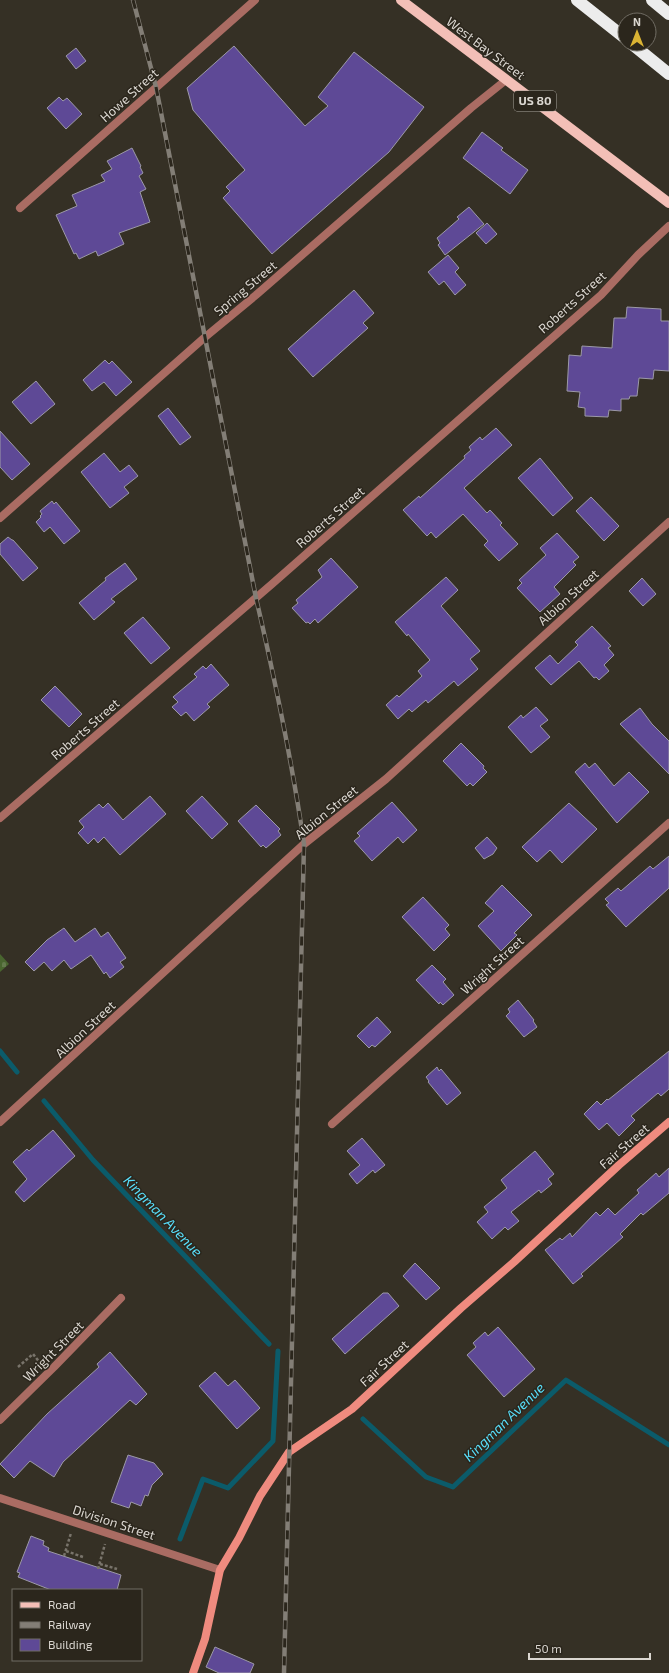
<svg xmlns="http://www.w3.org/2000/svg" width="669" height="1673" font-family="'Exo 2',sans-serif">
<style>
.cemetery{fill:url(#cemetery-stones)}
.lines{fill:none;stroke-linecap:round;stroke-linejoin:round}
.stream{stroke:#0b5b6a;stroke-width:5}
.building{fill:#5e4996;stroke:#9c99a7}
.path{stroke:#79746b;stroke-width:2.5;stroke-dasharray:3 2;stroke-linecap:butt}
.street{stroke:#aa6c63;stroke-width:8}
.secondary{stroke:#ef8b7f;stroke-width:8}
.primary{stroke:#f3bfb7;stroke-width:10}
.highway{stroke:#ececec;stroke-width:12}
.rail-casing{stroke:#837e76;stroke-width:4.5}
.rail{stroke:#2b261c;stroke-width:3;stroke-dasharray:9;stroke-linecap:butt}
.labels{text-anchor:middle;stroke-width:3;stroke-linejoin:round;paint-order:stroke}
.shield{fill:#2b261c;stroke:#a6a29b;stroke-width:1}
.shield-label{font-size:12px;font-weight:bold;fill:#dbd7d1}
.street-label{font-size:13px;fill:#dbd7d1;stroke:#2b261c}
.water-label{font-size:14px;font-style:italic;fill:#58defa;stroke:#2b261c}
</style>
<defs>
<pattern id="cemetery-stones" width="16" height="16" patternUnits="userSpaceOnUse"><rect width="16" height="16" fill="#49652f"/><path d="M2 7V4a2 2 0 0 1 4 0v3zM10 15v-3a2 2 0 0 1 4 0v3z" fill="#637a4c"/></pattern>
</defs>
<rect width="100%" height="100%" fill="#353025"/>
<path class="cemetery" d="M0 954 9 964 0 972Z"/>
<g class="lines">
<path class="stream" d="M0 1051 17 1072
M44 1101 93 1160 269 1344
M363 1419 426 1477 453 1487 566 1380 669 1445
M180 1539 203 1479 228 1488 273 1441 278 1351"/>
</g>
<path class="building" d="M234 46 305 126 328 106 318 97 354 52 424 107 389 152 272 254 223 198 230 191 226 187 245 170 193 110 187 88Z
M76 48 86 61 76 69 66 56Z
M59 97 63 101 67 98 82 114 66 129 47 108Z
M482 132 503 148 501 150 528 170 510 194 463 158Z
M132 148 141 166 140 167 143 173 139 176 146 189 140 192 150 222 119 233 124 244 98 256 96 251 79 259 76 253 74 254 56 215 77 206 72 195 105 181 101 175 112 169 107 161Z
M469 207 484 224 445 255 438 245 440 243 437 238 459 219 457 217Z
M487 223 497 234 486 244 476 233Z
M448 255 459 268 455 272 466 285 455 295 444 281 439 285 428 272Z
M354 290 374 313 363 323 368 328 313 377 288 349Z
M627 307 661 309V321H669V371L654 370 653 379 639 378 637 396H630L629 399H621V411L609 410 608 417 585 416V408L578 407 580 392 567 391 569 355 581 356 582 346 612 348 614 318H626Z
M105 360 109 364 112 361 132 382 116 396 104 382 92 391 83 380Z
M36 381 55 404 31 424 12 402Z
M168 408 191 437 180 445 158 416Z
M496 428 512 445 464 488 487 513 490 510 502 523 500 525 518 544 499 561 484 545 488 541 463 514 436 538 431 532 427 536 403 510 419 496 420 498 465 458 464 456 471 450 469 447 480 437 482 440Z
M0 431 30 464 12 480 0 467Z
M104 453 120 472 129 465 138 476 124 487 129 493 110 508 81 472Z
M540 458 573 498 553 516 518 478Z
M591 497 619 526 604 541 576 511Z
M52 501 54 504 56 502 80 531 64 544 50 527 44 532 36 522 41 517 40 516 42 514 40 511Z
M557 533 579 557 573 562 576 565 554 587 560 594 540 612 517 588 522 583 519 580 546 555 540 548Z
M8 537 12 540H13L38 568 23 581 0 554V544Z
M331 558 358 587 318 623 315 619 310 624 308 622 306 623 292 608 298 603 296 600 322 577 318 570Z
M125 563 137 579 111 599 115 602 94 620 79 603 106 580 105 578Z
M446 577 458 590 441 606 480 651 470 659 478 669 458 686 454 681 428 703 426 700 412 712 409 709 398 719 386 705 397 695 399 697 422 676 418 671 430 660 408 634 407 636 395 622Z
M642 578 656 594 643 606 629 591Z
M143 617 170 648 151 664 124 633Z
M592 626 611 646 608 648 614 655 604 665 609 671 599 680 596 677 594 678 579 661 551 685 535 668 550 655 558 664 578 645 575 642Z
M211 664 229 685 207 704 210 707 194 721 186 712 181 716 172 707 178 702 173 697 197 677 194 674 203 666 206 669Z
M55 686 82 714 69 727 41 700Z
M536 707 548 720 540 726 550 737 531 753 508 727 521 715 523 718Z
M640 708 652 724 669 741V774L620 724Z
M461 743 484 766 483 768 487 772 473 786 470 783 467 786 443 761Z
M585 763 589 768 595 763 614 786 629 772 649 792 617 823 575 772Z
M150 796 166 814 120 855 104 837 98 843 94 838 88 844 78 833 84 827 79 821 99 804 103 808 108 803 123 820Z
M202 796 228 824 212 839 186 811Z
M392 802 417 830 403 843 398 837 372 861 354 841 360 836 357 833Z
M569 803 597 829 562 863 550 850 537 862 522 847Z
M256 805 280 829 278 831 281 835 266 848 263 845 261 847 238 821Z
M487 837 497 848 493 854 484 859 475 848Z
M669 856V888L626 927 606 905 609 903 605 899 618 888 621 891 650 866 653 869Z
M502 885 532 915 514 933 517 935 501 951 478 926 494 911 485 903Z
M423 897 449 925 445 929 450 935 434 951 402 917Z
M64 928 75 942 95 928 101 937 108 932 126 958 120 962 124 967 110 978 106 972 104 974 91 955 71 969 64 960 52 971 44 962 34 971 25 962 47 940Z
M432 965 446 979 443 982 454 995 443 1005 440 1002 439 1004 416 980Z
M518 1000 534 1020 533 1021 537 1027 524 1037 506 1016 510 1012 508 1009Z
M377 1017 391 1032 375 1047 372 1045 369 1048 357 1036Z
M669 1051V1089L661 1096 658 1093 631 1116 635 1120 619 1136 607 1123 599 1130 584 1114 597 1101 601 1105 607 1099 608 1100Z
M437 1067 439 1071 441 1069 461 1093 447 1105 428 1082 429 1081 426 1077Z
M53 1130 75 1156 24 1202 15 1192 27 1179 13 1162 27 1149 29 1151Z
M362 1138 385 1165 375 1173 373 1170 357 1184 349 1174 360 1165 347 1151Z
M535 1151 554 1174 548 1179 552 1184 541 1193 539 1190 511 1212 519 1221 508 1230 505 1227 492 1239 477 1222 488 1212 484 1207 507 1188 501 1180Z
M669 1168V1193L643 1215 641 1213 620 1234 623 1237 581 1274 583 1276 573 1284 545 1250 560 1238 562 1240 570 1233 572 1237 596 1212 600 1216 608 1208 615 1215 639 1193 637 1190 656 1173 659 1177Z
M415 1263 440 1288 426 1300 403 1276Z
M383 1293H388L399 1306 345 1354 332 1339Z
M498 1327 535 1369 504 1397 467 1355 476 1347 473 1343 485 1332 488 1336Z
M110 1352 147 1394 136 1405 130 1400 63 1462 54 1477 30 1461 14 1478 0 1464 47 1414 99 1367 97 1364Z
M215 1372 228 1386 235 1380 260 1408 237 1429 199 1386Z
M128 1455 154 1463 163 1474 152 1485 148 1496 145 1495 141 1506 131 1502 129 1508 111 1502Z
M31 1536 44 1541 43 1545 49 1548 48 1551 121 1575 117 1590H51L18 1577 20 1573 17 1572Z
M215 1647 254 1664 250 1673H219L206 1667Z"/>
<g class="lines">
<path class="path" d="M18 1367 33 1354 41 1364
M66 1551 83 1557
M64 1556 71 1533
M100 1564 117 1569
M98 1569 105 1544"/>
<path class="street" d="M20 208 255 0
M0 518 204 338 256 295 471 108 506 80
M0 818 272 584 601 295 638 255 669 226
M0 1122 304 844 386 779 669 522
M332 1124 669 823
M0 1420 54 1367 121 1298
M0 1498 220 1570"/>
<path class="secondary" d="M193 1673 205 1639 220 1570 239 1538 260 1496 289 1452 352 1409 461 1308 514 1262 619 1165 669 1122"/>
<path class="primary" d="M401 0 669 203"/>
<path class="highway" d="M577 0 625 38
M652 0 669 14
M632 44 669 74"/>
<defs>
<path id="rail" d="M133 0 156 87 256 598C275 680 292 761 304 844L284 1673"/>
</defs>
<use href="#rail" class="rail-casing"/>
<use href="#rail" class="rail"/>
</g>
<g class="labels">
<rect class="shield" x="514" y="91" width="42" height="20" rx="3"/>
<g class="shield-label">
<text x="535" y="105">US 80</text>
</g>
<g class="street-label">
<text transform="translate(486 48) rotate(37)" y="5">West Bay Street</text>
<text transform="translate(129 95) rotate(-42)" y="5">Howe Street</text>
<text transform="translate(245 288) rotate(-40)" y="5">Spring Street</text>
<text transform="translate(572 302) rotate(-42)" y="5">Roberts Street</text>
<text transform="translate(330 517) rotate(-41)" y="5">Roberts Street</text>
<text transform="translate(568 597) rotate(-42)" y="5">Albion Street</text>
<text transform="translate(85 729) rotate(-41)" y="5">Roberts Street</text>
<text transform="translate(326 812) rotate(-39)" y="5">Albion Street</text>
<text transform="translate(492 965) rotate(-42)" y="5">Wright Street</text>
<text transform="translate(85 1029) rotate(-43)" y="5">Albion Street</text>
<text transform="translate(624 1146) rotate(-41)" y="5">Fair Street</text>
<text transform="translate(53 1351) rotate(-45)" y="5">Wright Street</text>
<text transform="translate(384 1363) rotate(-43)" y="5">Fair Street</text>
<text transform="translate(114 1522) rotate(18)" y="5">Division Street</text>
</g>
<g class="water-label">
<text transform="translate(163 1216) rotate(46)" y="5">Kingman Avenue</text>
<text transform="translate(504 1422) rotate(-44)" y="5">Kingman Avenue</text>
</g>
</g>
<rect x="12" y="1589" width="130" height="72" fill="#2b261c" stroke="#716d64"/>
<rect x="20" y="1602" width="20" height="6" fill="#f3bfb7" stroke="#716d64"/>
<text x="48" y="1609" font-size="12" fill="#dbd7d1">Road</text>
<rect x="20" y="1622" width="20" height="6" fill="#837e76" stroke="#716d64"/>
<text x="48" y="1629" font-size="12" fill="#dbd7d1">Railway</text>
<rect x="20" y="1639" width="20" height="12" fill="#5e4996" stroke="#716d64"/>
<text x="48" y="1649" font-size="12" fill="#dbd7d1">Building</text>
<g transform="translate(637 32)"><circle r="19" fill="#2b261c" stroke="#716d64"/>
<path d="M0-3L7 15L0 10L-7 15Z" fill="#dab333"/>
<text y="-6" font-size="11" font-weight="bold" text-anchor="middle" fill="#dbd7d1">N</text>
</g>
<path d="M529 1653v6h121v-6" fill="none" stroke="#dbd7d1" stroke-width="2"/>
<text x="535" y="1653" font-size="12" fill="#dbd7d1" stroke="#2b261c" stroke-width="3" paint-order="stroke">50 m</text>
</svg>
